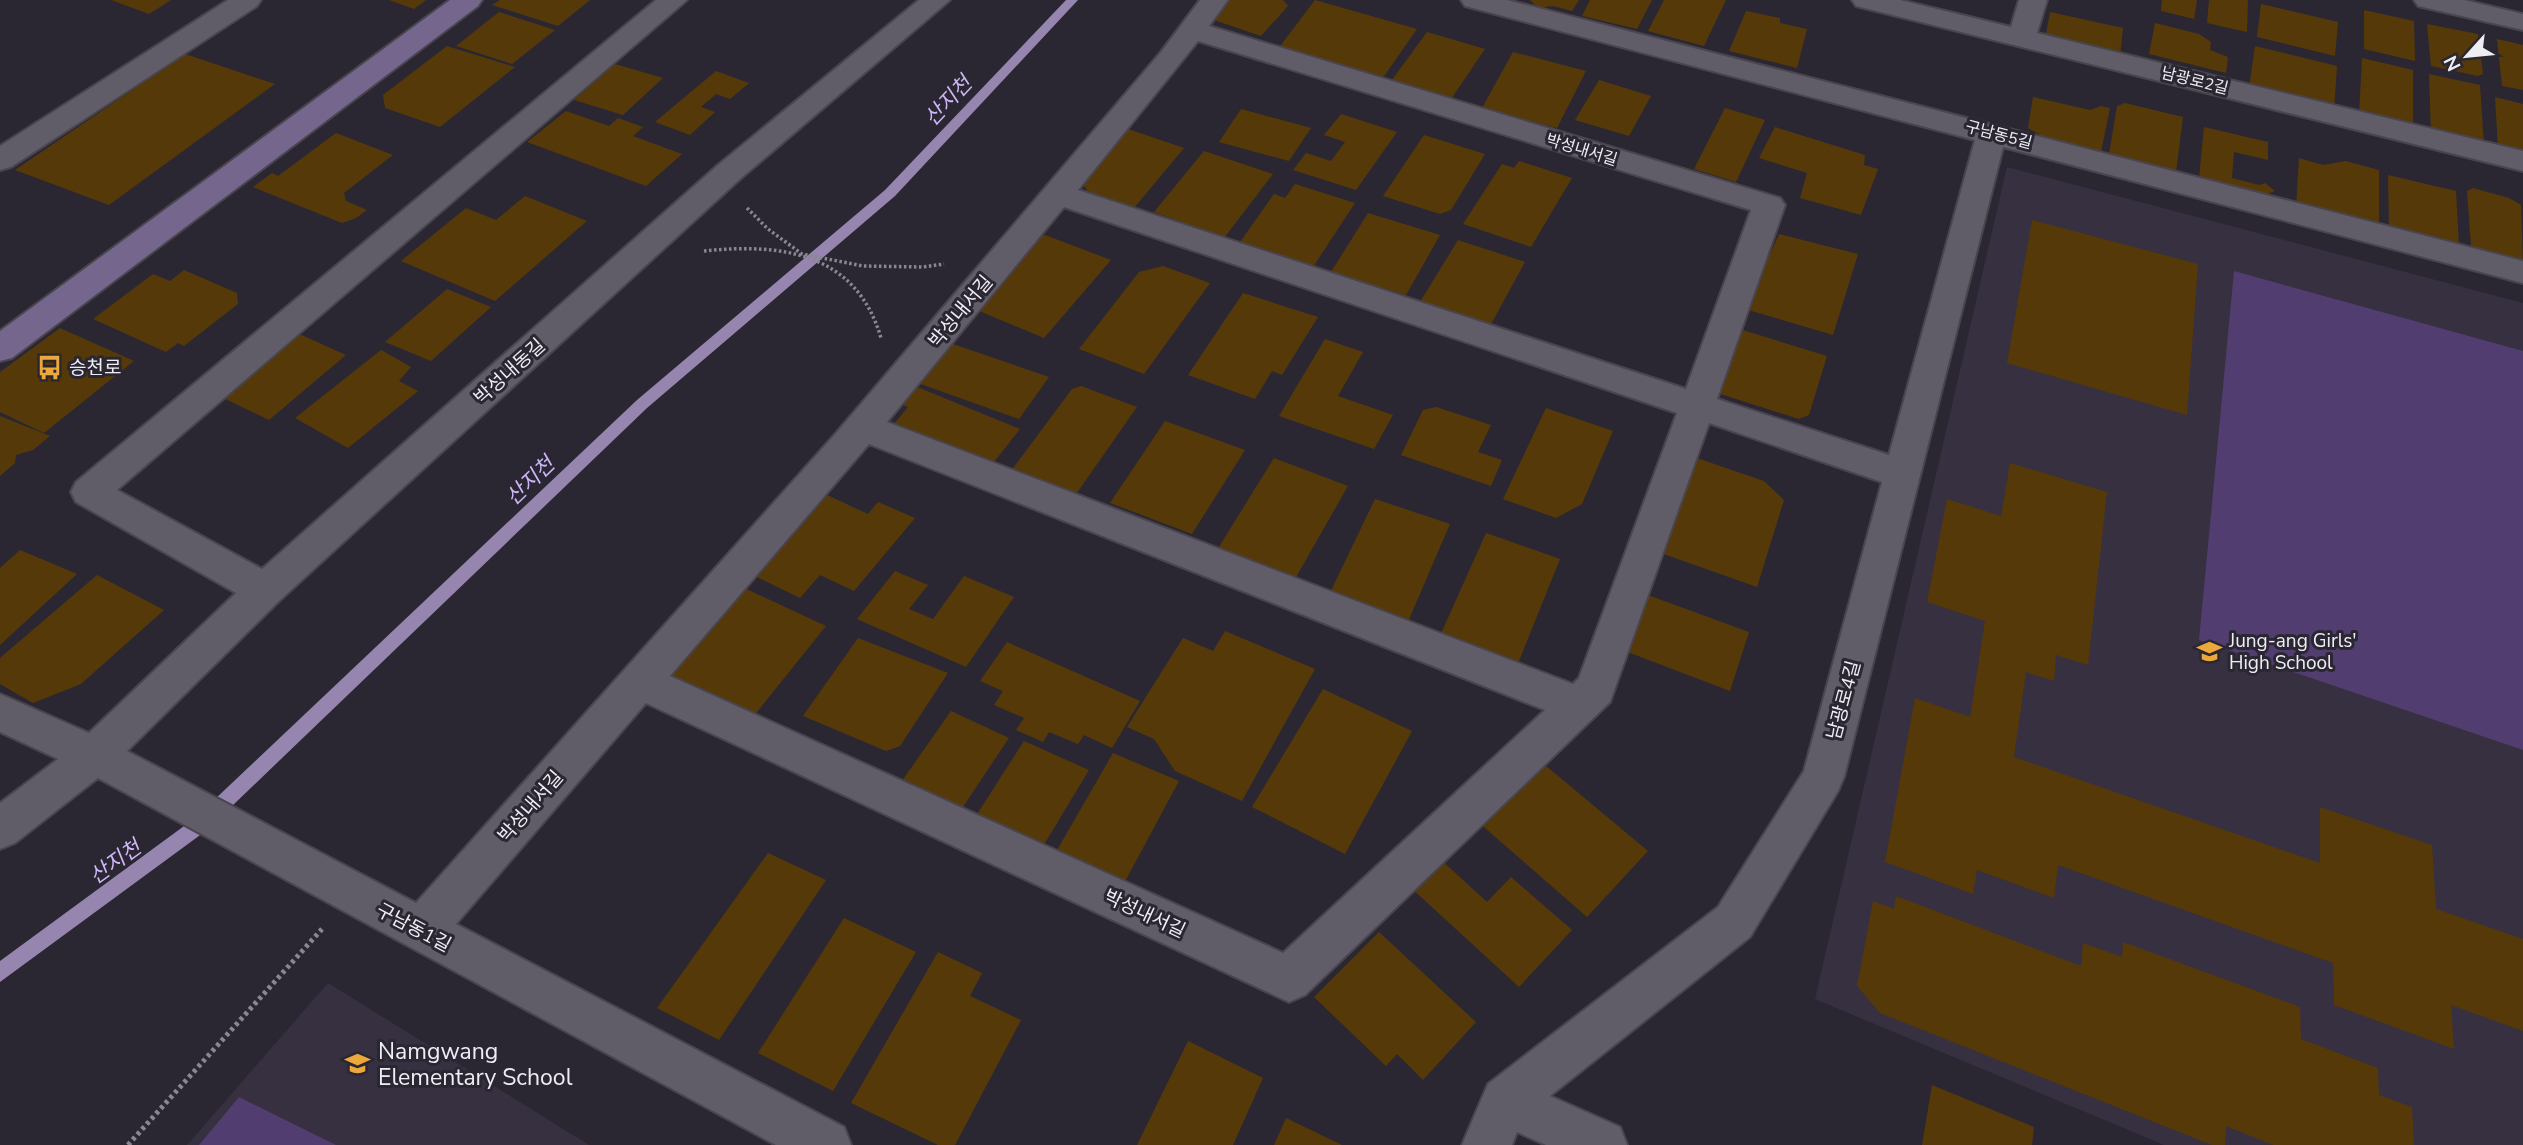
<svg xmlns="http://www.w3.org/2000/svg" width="2523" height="1145" font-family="'Nunito Sans','Noto Sans KR',sans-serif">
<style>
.built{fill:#363040}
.green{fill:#523d71}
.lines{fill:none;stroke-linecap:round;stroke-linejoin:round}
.stream{fill:#9685af;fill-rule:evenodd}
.building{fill:#563909}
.minor-casing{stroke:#49454e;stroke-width:4}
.secondary-casing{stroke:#49454e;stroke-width:4}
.path-far1{stroke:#8b8791;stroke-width:3.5;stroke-dasharray:2.5 2.5;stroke-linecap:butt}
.path{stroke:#8b8791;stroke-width:5;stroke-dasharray:3.5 3.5;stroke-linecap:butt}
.minor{fill:#605c68;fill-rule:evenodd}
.secondary{fill:#75668d;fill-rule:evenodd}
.labels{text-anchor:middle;stroke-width:6;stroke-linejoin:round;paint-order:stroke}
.far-street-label{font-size:16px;fill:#efedf4;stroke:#2b2732}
.street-label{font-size:19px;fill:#efedf4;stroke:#2b2732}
.poi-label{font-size:19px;fill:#efedf4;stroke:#2b2732;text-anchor:start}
.water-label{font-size:21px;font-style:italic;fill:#cfb6f9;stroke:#2b2732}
.near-poi-label{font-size:23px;fill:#efedf4;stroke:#2b2732;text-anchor:start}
</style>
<rect width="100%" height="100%" fill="#2b2732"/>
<path class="built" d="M2007 167 2523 303V1145H2164L1815 999Z
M328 983 589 1145H187Z"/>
<path class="green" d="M2234 271 2523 351V750L2199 640Z
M239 1097 336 1145H199Z"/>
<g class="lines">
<path class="stream" d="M1066 0H1078L895 196 647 408 207 830 0 982V961L195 818 637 400 885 190Z"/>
</g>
<path class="building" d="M111 0H171L149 14Z
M389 0H426L414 9Z
M500 0H590L558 26 492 5Z
M1217 0H1283L1288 6 1261 36 1205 17Z
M1315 0 1417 29 1382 79 1278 49Z
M1530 0H1579L1572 11 1553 6 1538 8Z
M1590 0H1652L1637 29 1582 16Z
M1664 0H1726L1704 46 1648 31Z
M2162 0H2197L2194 19 2161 11Z
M2209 0H2248L2247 32 2207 23Z
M2261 4 2338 22 2335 56 2257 37Z
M2364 10 2414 21 2415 61 2364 49Z
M1746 11 1780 18V23L1807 29 1797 68 1729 51Z
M499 12 555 30 512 64 456 46Z
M2050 12 2123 28 2120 57 2045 40Z
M2155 23 2199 34 2211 42 2210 50 2228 57 2226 73 2149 54Z
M2427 24 2478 34 2483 74 2478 76 2431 66Z
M1427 32 1485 49 1449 102 1389 84Z
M2497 39 2523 45V90L2502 86Z
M447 46 515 67 440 127 385 108 383 95Z
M2255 46 2337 66 2334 110 2249 88Z
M1513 52 1586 71 1557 128 1482 108Z
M185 54 275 84 109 205 15 170Z
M2362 58 2413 70V129L2359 116Z
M615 64 663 78 623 115 574 100Z
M716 71 749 83 730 99 716 94 701 107 715 112 690 135 655 122Z
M2429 74 2480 85 2484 146 2431 134Z
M1599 80 1651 96 1629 136 1575 120Z
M2033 97 2090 110 2101 106 2110 108 2101 152 2044 137 2028 128Z
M2495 97 2523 104V154L2498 148Z
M2125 103 2183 117 2176 172 2109 154 2117 106Z
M1725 108 1765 120 1736 182 1694 169Z
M1241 109 1311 128 1289 161 1219 142Z
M566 111 609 126 618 118 643 127 633 136 682 154 646 186 527 142Z
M1341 114 1397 132 1356 190 1293 170 1306 153 1331 161 1345 142 1324 135Z
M1775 127 1865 155 1864 165 1878 169 1861 215 1800 198 1807 173 1759 158Z
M2204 127 2268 142V160L2234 152 2232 178 2259 185 2265 183 2275 191 2264 195 2199 179Z
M1128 129 1184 148 1134 208 1089 193 1080 180Z
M336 133 393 155 344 193 346 201 367 210 356 218 342 223 253 187 272 173 278 176Z
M1424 135 1485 154 1451 210 1440 214 1383 196Z
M1204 151 1273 174 1224 238 1154 212Z
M2299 158 2323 165 2346 161 2379 170V225L2296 208Z
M1519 161 1572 178 1531 247 1463 224 1502 164 1514 168Z
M2388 175 2456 191 2459 247 2389 229Z
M1295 184 1355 203 1313 267 1240 242 1274 194 1285 198Z
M2473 188 2509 198 2521 205 2523 264 2481 254 2471 246 2467 191Z
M525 196 587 221 495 301 401 261 466 208 496 220Z
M1368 213 1440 235 1406 295 1331 272Z
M2032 220 2198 264 2187 415 2007 363Z
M1779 234 1858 254 1833 335 1745 309Z
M1045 235 1111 260 1044 338 972 308 1037 237Z
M1458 240 1525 262 1490 326 1420 302Z
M1163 266 1210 283 1144 374 1079 349 1139 272Z
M184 270 237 293 238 304 184 346 178 343 166 352 93 319 153 274 170 281Z
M447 289 491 307 431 361 385 342Z
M1243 293 1318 317 1282 375 1272 371 1255 399 1188 375Z
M1733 327 1827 356 1809 415 1799 419 1711 391Z
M60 328 134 361 44 433 0 412V372Z
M295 332 346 355 269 420 217 395Z
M1325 339 1363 352 1338 396 1393 415 1374 449 1279 416Z
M947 342 1049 377 1019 419 915 382Z
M381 350 411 367 399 381 418 391 348 448 295 418Z
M910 384 1020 429 987 471 889 430 908 407 895 402Z
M1081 386 1137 407 1072 500 1008 475 1072 389Z
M1436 407 1491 425 1478 452 1502 460 1491 486 1401 455 1423 410Z
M1546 408 1613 431 1582 504 1556 518 1503 499Z
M0 416 50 436 33 450 16 455 15 463 0 476Z
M1165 421 1245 450 1192 534 1110 503Z
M1691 456 1764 481 1784 500 1757 587 1655 551Z
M1274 458 1348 486 1291 586 1214 555Z
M2010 463 2107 492 2088 665 2056 655 2054 681 2026 672 2014 757 2320 863V807L2432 845 2436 909 2523 939V1031L2451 1005 2454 1049 2334 1005 2333 963 2058 865 2054 898 1977 870 1973 894 1885 862 1915 698 1970 717 1985 621 1927 602 1947 499 2001 516Z
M827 495 868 514 878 502 915 518 854 591 820 575 800 598 755 576Z
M1375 499 1450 524 1404 631 1325 603Z
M1486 533 1560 559 1517 666 1439 638Z
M20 550 77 574 0 645V568Z
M895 571 928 585 909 609 933 619 964 576 1014 597 966 667 857 619Z
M97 575 164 610 81 684 33 703 0 684V658Z
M740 586 826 626 745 727 663 676Z
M1645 594 1749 632 1730 691 1625 651Z
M1225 631 1315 669 1242 801 1175 771 1154 739 1127 727 1183 638 1213 651Z
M858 638 948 673 900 746 886 751 803 716Z
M1007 642 1140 701 1112 748 1084 735 1078 744 1049 732 1043 742 1016 730 1024 718 994 705 1003 691 980 681Z
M1323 689 1412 731 1345 854 1252 807Z
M951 711 1009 738 957 816 897 788Z
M1024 741 1089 770 1039 853 972 822Z
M1113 753 1179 781 1122 887 1049 864Z
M1539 760 1648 851 1587 917 1477 821Z
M768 853 826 880 719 1040 657 1008Z
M1438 857 1487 902 1511 877 1572 930 1519 987 1409 886Z
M1896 896 2081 966 2083 943 2122 957 2123 942 2300 1007 2301 1039 2378 1068 2379 1095 2412 1107 2414 1145H2273L2226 1126 2225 1145H2212L1880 1013 1857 986 1873 901 1894 909Z
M844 918 916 952 833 1091 758 1053Z
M1379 932 1476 1022 1423 1080 1397 1054 1386 1066 1314 997Z
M938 952 982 973 970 996 1021 1020 955 1145H938L851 1103Z
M1188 1041 1263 1078 1233 1145H1137Z
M1932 1085 2034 1127 2032 1145H1922Z
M1286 1118 1342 1145H1274Z"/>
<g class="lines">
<defs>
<path id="minor" d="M228 0H261L257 6 11 167 0 170V146Z
M656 0H687L117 490 262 569 718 165 919 0H950L740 179 279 601 127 751 416 903 837 432 1161 52 1200 0H1228L1209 26 1780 198 1785 205 1717 399 1889 455 1975 140 1465 6 1461 0H1507L2523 261V283L2003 147 1844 777 1838 791 1750 937 1550 1096 1620 1127 1627 1145H1546L1517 1132 1512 1145H1462L1488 1084 1718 907 1804 771 1882 482 1709 423 1610 702 1305 995 1289 1002 646 703 456 924 844 1127 851 1145H776L98 778 15 843 0 849V803L58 759 0 732V694L89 733 236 593 76 502 71 492 76 482ZM1198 41 1751 210 1686 389 1078 190ZM1064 207 1677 413 1579 678 1573 684 887 422ZM869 444 1545 710 1283 953 670 676Z
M1852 0H1900L2011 27 2019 0H2047L2037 33 2523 151V171L1856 6Z
M2414 0H2464L2523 14V30L2418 6Z"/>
<path id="secondary" d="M450 0H482L478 6 12 358 0 361V331Z"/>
</defs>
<use href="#minor" class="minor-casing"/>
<use href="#secondary" class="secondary-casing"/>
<path class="path-far1" d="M747 208 768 229 802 254 863 266 923 267 944 264
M704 251C781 243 856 252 881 338"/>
<path class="path" d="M128 1145 322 929"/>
<use href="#minor" class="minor"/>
<use href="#secondary" class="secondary"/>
</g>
<defs>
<symbol id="bus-bare" viewBox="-9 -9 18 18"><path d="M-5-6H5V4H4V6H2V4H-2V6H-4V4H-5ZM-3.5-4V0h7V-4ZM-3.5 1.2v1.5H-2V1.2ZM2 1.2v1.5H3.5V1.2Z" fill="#eda83b" stroke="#2b2732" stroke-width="2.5" paint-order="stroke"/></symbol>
<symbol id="school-bare" viewBox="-9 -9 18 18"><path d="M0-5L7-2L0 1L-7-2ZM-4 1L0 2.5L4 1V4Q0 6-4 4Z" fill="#eda83b" stroke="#2b2732" stroke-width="2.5" paint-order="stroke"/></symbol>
</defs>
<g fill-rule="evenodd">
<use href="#bus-bare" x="32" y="350" width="35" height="35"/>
<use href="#school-bare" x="2192" y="634" width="35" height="35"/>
<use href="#school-bare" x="340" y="1046" width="35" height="35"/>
</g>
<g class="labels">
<g class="far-street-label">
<text transform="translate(2195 80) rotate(14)" y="6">남광로2길</text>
<text transform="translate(1999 134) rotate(15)" y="6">구남동5길</text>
<text transform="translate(1582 149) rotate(17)" y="6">박성내서길</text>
</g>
<g class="street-label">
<text transform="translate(960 311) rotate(-50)" y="7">박성내서길</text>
<text transform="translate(509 371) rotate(-42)" y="7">박성내동길</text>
<text transform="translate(1843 700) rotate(-75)" y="7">남광로4길</text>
<text transform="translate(530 806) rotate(-49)" y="7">박성내서길</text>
<text transform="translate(1145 913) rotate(25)" y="7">박성내서길</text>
<text transform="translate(414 927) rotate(28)" y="7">구남동1길</text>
</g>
<g class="poi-label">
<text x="69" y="374">승천로</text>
<text x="2229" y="647">Jung-ang Girls'<tspan x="2229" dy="22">High School</tspan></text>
</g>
<g class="water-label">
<text transform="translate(948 101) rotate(-47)" y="7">산지천</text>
<text transform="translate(530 481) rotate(-44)" y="7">산지천</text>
<text transform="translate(115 862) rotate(-36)" y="7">산지천</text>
</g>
<g class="near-poi-label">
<text x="378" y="1059">Namgwang<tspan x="378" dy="26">Elementary School</tspan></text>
</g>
</g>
<g transform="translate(2467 56) rotate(243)" stroke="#2b2732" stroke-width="5" paint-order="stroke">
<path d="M0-5L12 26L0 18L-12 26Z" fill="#efedf4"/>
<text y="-10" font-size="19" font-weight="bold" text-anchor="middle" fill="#efedf4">N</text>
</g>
</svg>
